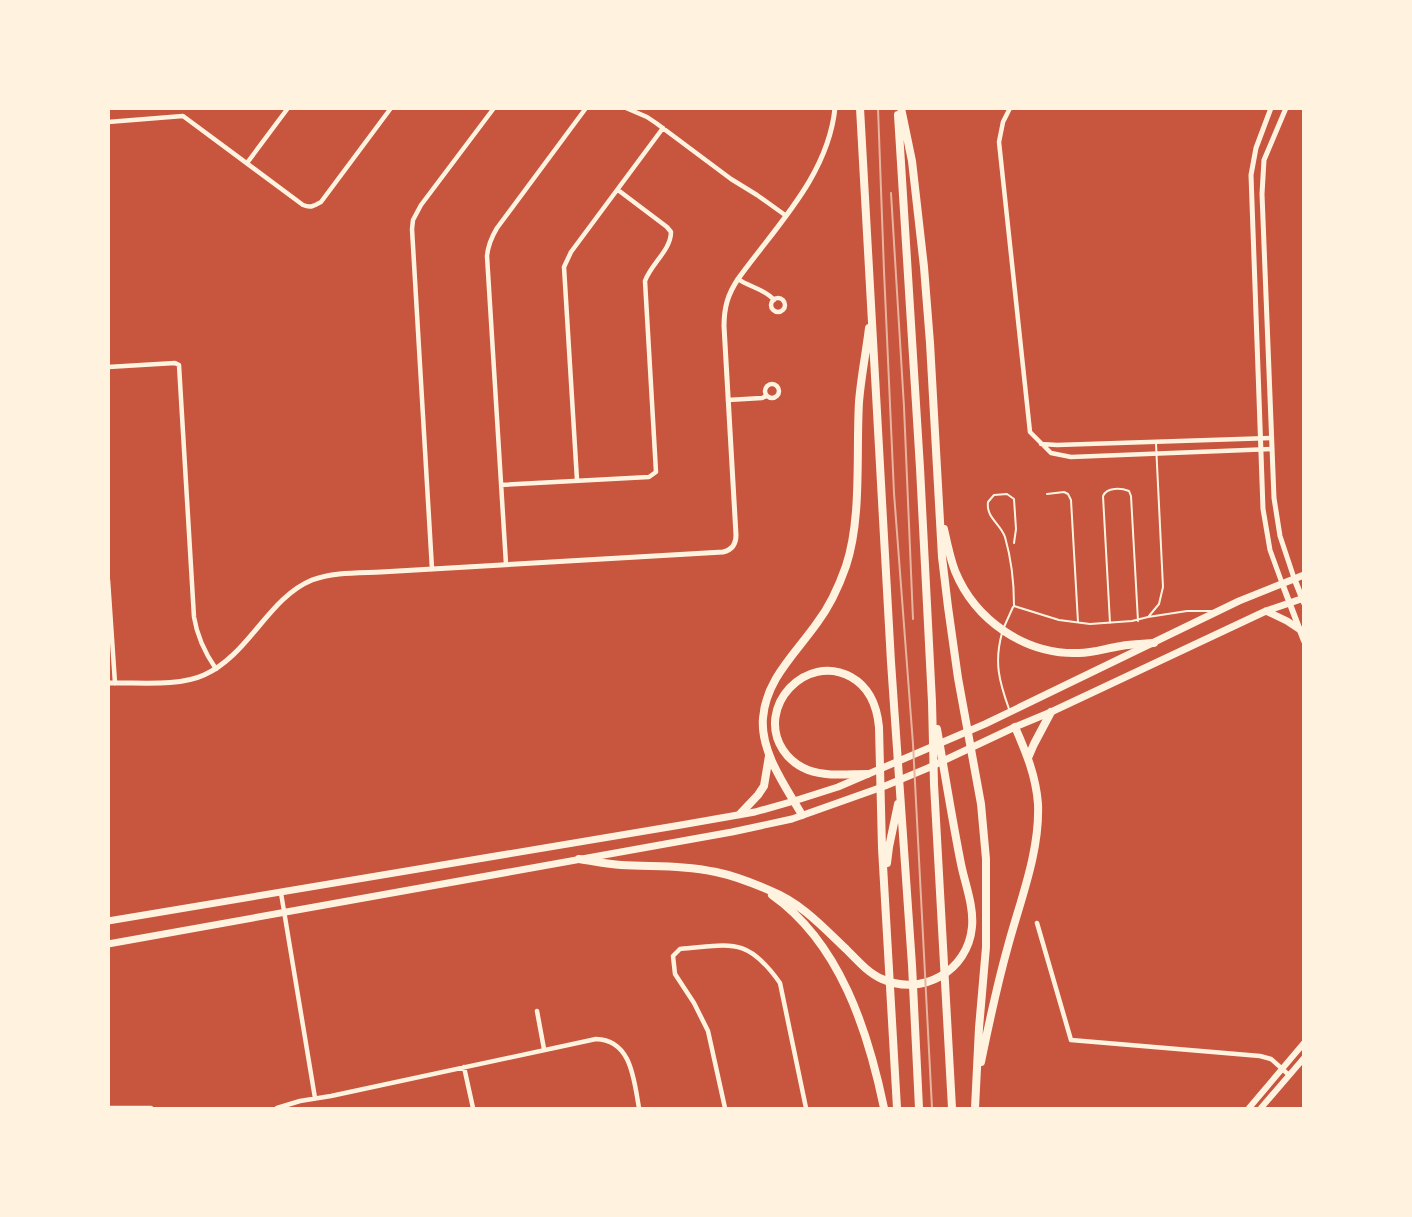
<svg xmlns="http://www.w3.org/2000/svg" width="1412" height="1217" font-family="'Golos Text',sans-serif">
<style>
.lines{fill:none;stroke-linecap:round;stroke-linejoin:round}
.service{stroke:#fff3e0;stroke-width:2}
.minor{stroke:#fff3e0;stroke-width:4.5}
.tertiary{stroke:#fff3e0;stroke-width:5}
.secondary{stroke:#fff3e0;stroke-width:6}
.primary{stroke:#fff3e0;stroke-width:7}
.motorway{stroke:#fff3e0;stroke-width:8}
.tram{stroke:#e9b49f;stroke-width:2}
</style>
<rect width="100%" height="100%" fill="#c8553d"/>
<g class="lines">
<path class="service" d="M1047 494 1064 492 1068 494 1071 500 1078 622
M1014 543 1016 529 1014 499 1007 494 994 495 988 502C986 518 1000 523 1005 537 1011 558 1014 583 1014 605
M1014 606 1059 620 1090 624 1132 621 1148 617 1187 611H1212
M1149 616 1159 604 1163 587 1156 444
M1110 623 1103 496C1107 487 1121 488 1129 491L1131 496 1138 621
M1004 627 1013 607
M1002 633C994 662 999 681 1009 709"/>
<path class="minor" d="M626 108 647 117 656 123 731 179 757 195 785 215
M1010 108 1003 122 999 142 1030 432 1051 453 1071 457 1272 449
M108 122 183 116 303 205C311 208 314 206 321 202L391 108
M247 163 288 108
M738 279C749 287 765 289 774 300
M771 305a7 7 0 1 1 14 0a7 7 0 1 1-14 0Z
M108 367 175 363 179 365 194 617C197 636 205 653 216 669
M765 391a7 7 0 1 1 14 0a7 7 0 1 1-14 0Z
M728 400 762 398 767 396
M1041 444 1057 445 1271 438
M577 480 564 267 571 252 663 128
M501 485 649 477 656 472 645 281C651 264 671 250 671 232L667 227 618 190
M506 564 487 256C488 245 491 238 497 228L586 108
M432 569 412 229 413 220 421 205 494 108
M108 580 115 683
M281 893 315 1098
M1037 923 1071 1040 1260 1056 1271 1059 1289 1075
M537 1011 544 1049
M464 1067 473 1108
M108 1108H151
M277 1108 300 1101 331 1096 596 1039C632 1040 634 1081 639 1108
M725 1108 708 1031 694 1003 675 974 673 956 680 949C731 945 747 936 780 983L806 1108"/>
<path class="tertiary" d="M1271 108 1256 148 1251 175 1263 509 1270 550 1282 583
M1286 108 1264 160 1262 194 1274 498 1280 536 1294 578
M108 683C137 682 178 687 204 675 249 655 268 598 312 580 333 572 358 573 381 572L723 552C732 550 736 544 736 535L724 326C724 307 728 294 738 279 776 226 828 176 835 108"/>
<path class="secondary" d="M1294 578 1304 603
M1282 583 1304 641
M1249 1108 1304 1043
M1261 1108 1304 1058"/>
<path class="primary" d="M1266 611 1287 621 1299 629
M108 921 681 825 755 812 794 801 838 787 985 724 1239 601 1304 575
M108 944 732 832 792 819 885 786 928 768 1015 727 1051 712 1266 611 1304 598"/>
<path class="motorway" d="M860 108 891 662 912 965 919 1108
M901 108 912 161 924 267 930 343 942 557 948 607 958 678 981 804 986 859V947L979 1028 975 1108
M898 115 920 468 932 702 934 784 952 1108
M944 529C947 543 950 558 955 571 975 620 1025 655 1079 653 1093 653 1107 648 1121 646 1132 644 1143 644 1154 643
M1028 758 1034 744 1051 712
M867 774C848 774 827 777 808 770 798 766 789 759 783 750 755 707 806 652 851 677 869 687 877 706 879 727L882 848 897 1108
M740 814 758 795 764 786 769 756
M802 815C786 787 760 752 763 718 766 679 796 653 817 623 830 606 839 586 846 566 862 518 856 453 859 402 861 377 866 353 869 328
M579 859C593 861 607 864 621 865 653 867 684 865 716 872 735 876 753 883 771 891 801 903 823 927 846 949 857 960 868 973 882 979 922 997 968 971 972 927 974 906 965 884 961 864 952 819 945 774 937 729
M887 863 889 847 898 804
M772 895C840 943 868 1031 884 1108
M981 1062C989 1023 997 985 1008 946 1020 901 1040 852 1038 804 1036 776 1026 752 1015 727"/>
<path class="tram" d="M878 108 884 271 894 493 913 744 932 1108
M891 193 904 407 913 619"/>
</g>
<rect width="1412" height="1217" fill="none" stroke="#fff3e0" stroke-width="220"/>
</svg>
